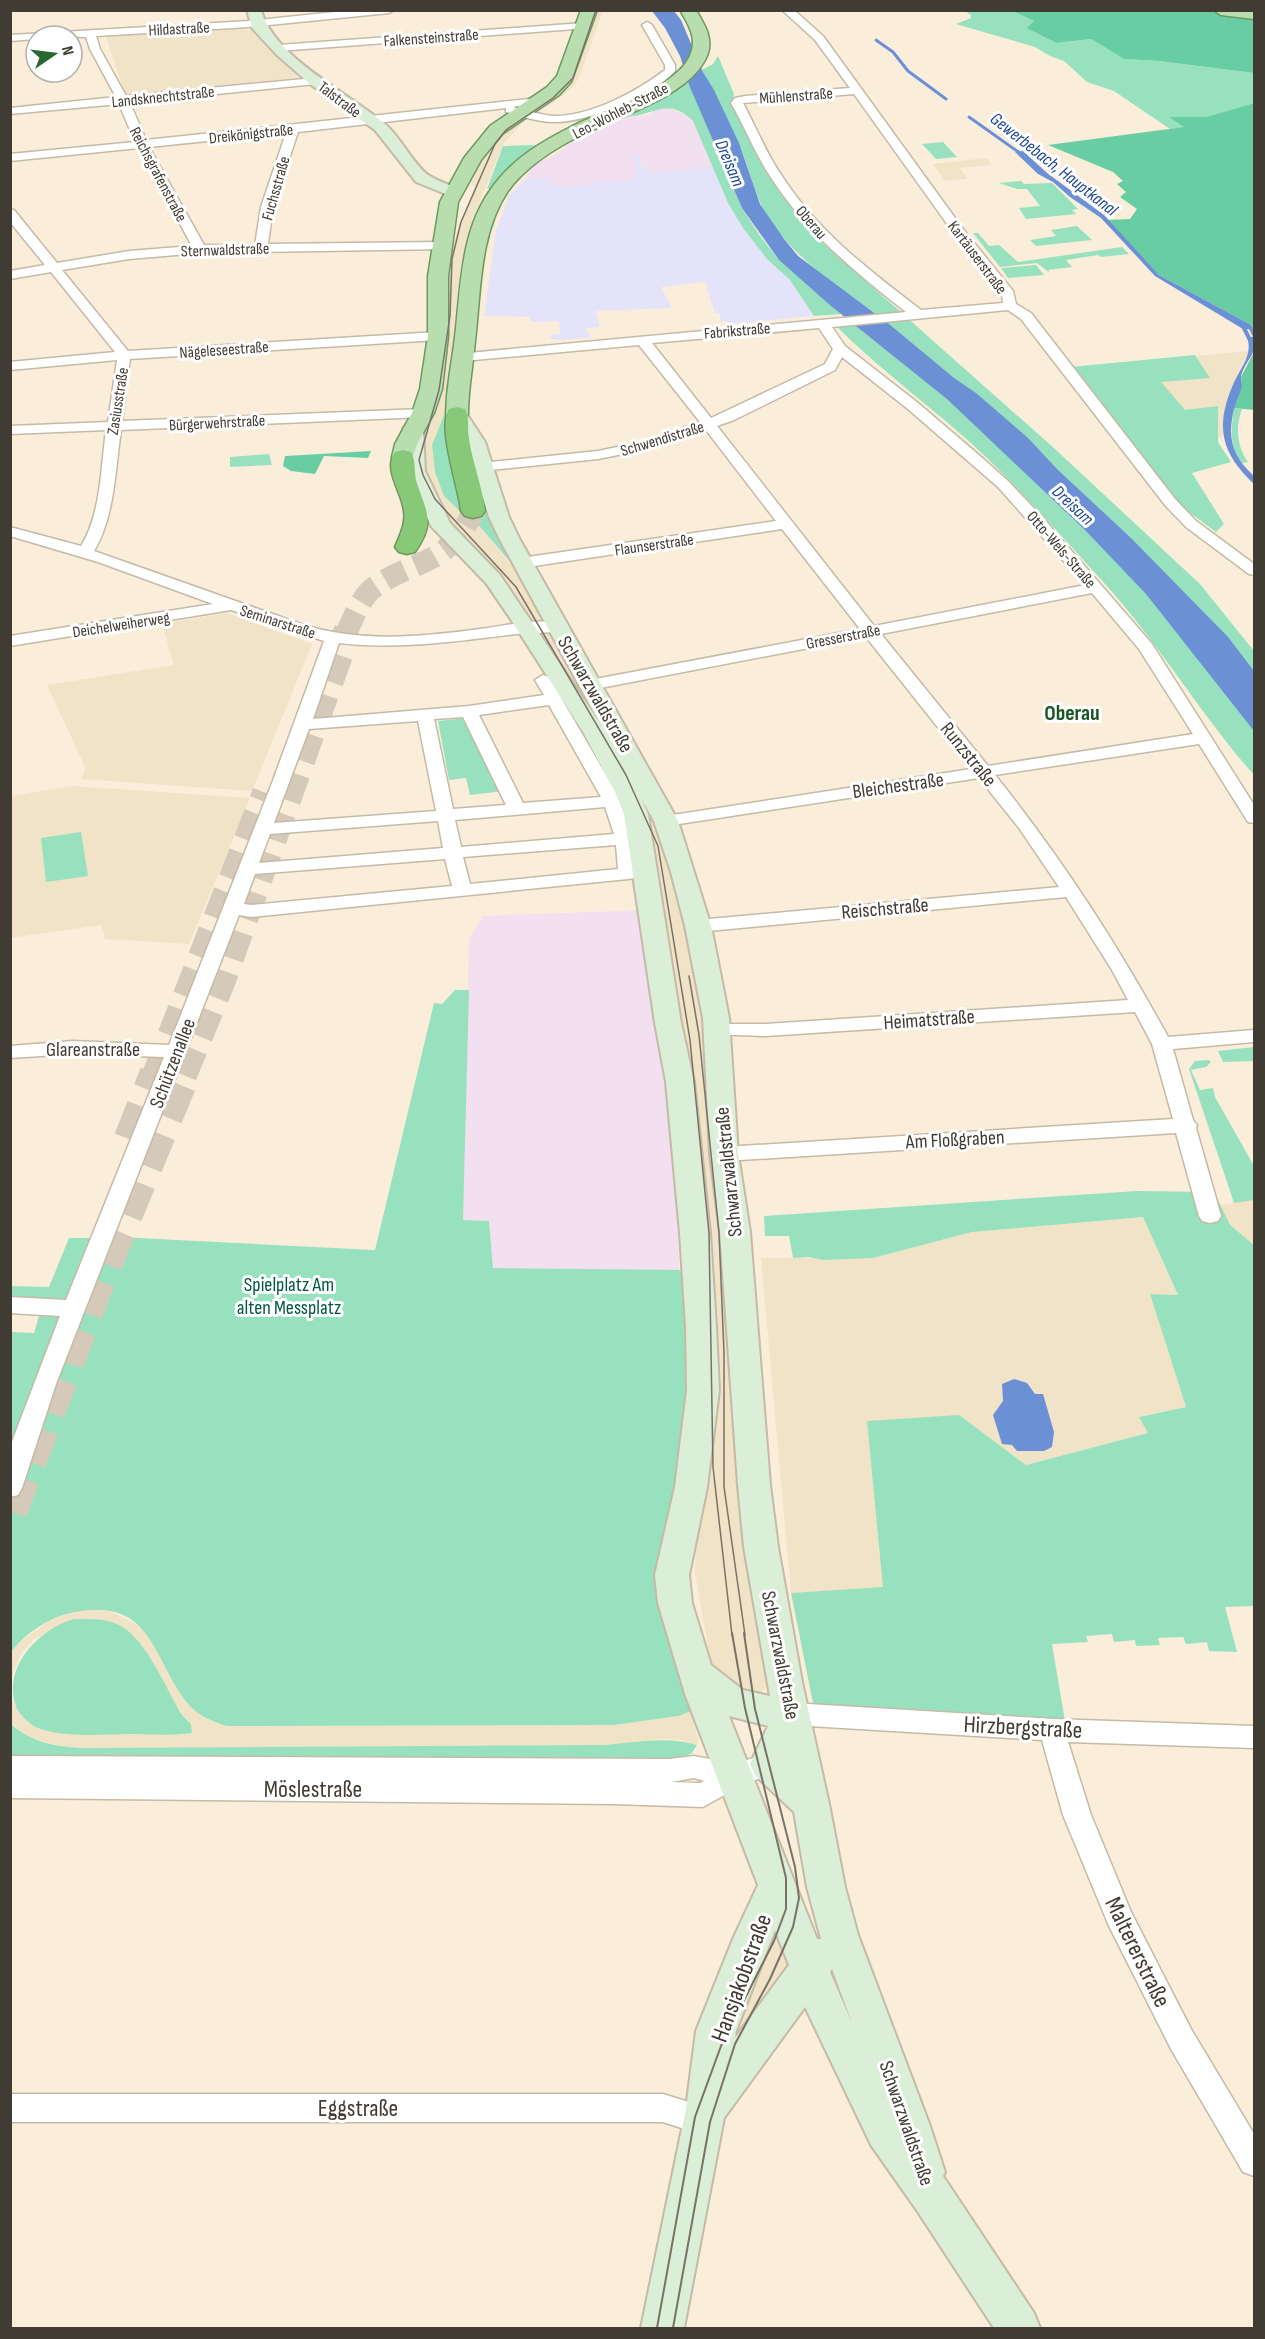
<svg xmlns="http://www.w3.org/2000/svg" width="1265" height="2339" font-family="'Sofia Sans Condensed',sans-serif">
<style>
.commercial{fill:#f2dff0}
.industrial{fill:#e5e3f9}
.built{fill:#f1e3c8}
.green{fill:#97e1bf}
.forest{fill:#69cda3}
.water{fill:#6b90d6}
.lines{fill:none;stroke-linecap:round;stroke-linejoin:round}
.stream-far1{stroke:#6b90d6;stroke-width:3}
.stream{stroke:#6b90d6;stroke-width:4}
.highway-tunnel-far2{stroke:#d5cab9;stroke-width:22;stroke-dasharray:22 11;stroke-linecap:butt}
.highway-tunnel-far1{stroke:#d5cab9;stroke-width:28;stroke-dasharray:28 14;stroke-linecap:butt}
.highway-tunnel{stroke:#d5cab9;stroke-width:35;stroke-dasharray:35 18;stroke-linecap:butt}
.street-casing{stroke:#c5baa7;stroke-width:3}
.secondary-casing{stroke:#c5baa7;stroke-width:4}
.primary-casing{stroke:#6f9760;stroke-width:3}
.highway-casing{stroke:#6f9760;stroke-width:3}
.street{fill:#fff;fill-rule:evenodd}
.secondary{fill:#dbeed7;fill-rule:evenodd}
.primary{fill:#b8deaf;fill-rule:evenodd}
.highway{fill:#88c879;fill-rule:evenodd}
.tram-far1{stroke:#797266;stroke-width:1.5}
.tram{stroke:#797266;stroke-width:2}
.labels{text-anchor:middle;stroke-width:6;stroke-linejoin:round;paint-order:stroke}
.far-street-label{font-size:16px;fill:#403b33;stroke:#fff}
.far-water-label{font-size:18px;font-style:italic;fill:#1e479a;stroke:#fff}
.street-label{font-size:20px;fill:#403b33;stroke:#fff}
.park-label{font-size:20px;fill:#03593e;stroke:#fff}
.far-district-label{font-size:22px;font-weight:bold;fill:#1a5624;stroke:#fff}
.near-street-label{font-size:24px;fill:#403b33;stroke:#fff}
</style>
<rect width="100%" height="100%" fill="#faeeda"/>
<path class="commercial" d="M667 107 686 115 693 121 712 166 650 173 640 161 638 154 633 155 637 170 629 181 596 182 595 185 549 186 550 180 525 179 534 163 552 157 579 137 622 117 649 115 656 108Z
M645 910 654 965 677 1191 679 1270 493 1268 489 1221 463 1220 469 939 483 916Z"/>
<path class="industrial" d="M632 154H638L640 162 650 173 712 166 729 203 767 259 790 280 814 316 729 324 727 321 720 322V313H715L705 282 661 287 672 308 596 311 600 327 586 328 591 338 552 340 551 335 560 334 559 321 531 322 530 317 484 316 496 231 509 195 525 179H550V186L594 185 595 182 629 181 637 170Z"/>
<path class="built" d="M593 11H603L579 78 572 88 556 101 524 121 504 143 472 220 460 276 463 283 446 410 432 445 433 455 444 496 472 522 476 521 523 580 660 823 708 1018 773 1682 761 1692 742 1696 718 1677 710 1658 695 1573 704 1246 690 1062 673 1020 638 813 448 524 414 454 450 259 460 222 475 188 471 184 473 177 492 141 551 98Z
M237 29 251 30 298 78 126 97 106 36Z
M986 158 993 165 960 168 968 179 945 181 933 164Z
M1250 351 1235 378 1230 395 1222 437 1136 448 1071 367Z
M227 613 312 644 252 791 82 779 85 767 47 685 174 665 162 624Z
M72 786 250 798 189 944 105 939 102 925 11 938V796Z
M1254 1200V1245L1230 1226 1218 1205Z
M1143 1217 1178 1295 1150 1294 1186 1407 1140 1416 1148 1433 1026 1465 959 1415 883 1588 791 1593 761 1258H873L972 1232Z
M88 1609 110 1611 138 1625 148 1634 158 1651 227 1726 614 1725 678 1716 692 1711 698 1741 697 1745 681 1740 661 1739 605 1745 80 1748 62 1746 29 1738 11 1723V1691L12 1700 27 1721 41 1729 66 1733 184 1734 191 1724 182 1715 140 1644 121 1626 104 1620 74 1619 33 1640 21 1654 11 1678V1652L15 1646 49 1621 65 1613Z
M776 1917 796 1964 725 2077 721 2046Z"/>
<path class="green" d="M965 11H1012L1034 21 1026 28 1056 43 1091 39 1124 59 1159 61 1254 73V103L1206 117H1170L1185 127 1170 129 1114 91 1087 82 1064 61 1050 56 1035 47 956 24 971 18V15Z
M718 56 734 94 733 103 757 153 780 193 814 235 1055 449 1200 584 1254 651V775C1201 715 1160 645 1106 585 1067 542 1028 498 987 458 939 412 883 373 836 326L885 321C846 291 802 265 773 225 755 201 751 171 739 144 728 119 714 95 702 70L713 64Z
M669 76 672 77 492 188 487 189 503 146 538 145 571 125Z
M688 82 742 208 760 236 779 260 841 314 814 316 790 280 767 259 743 228 728 203 693 121C667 95 651 118 622 117Z
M943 142 957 157 936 159 922 144Z
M1021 181 1024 184 1052 183 1078 209 1072 210 1076 214 1026 219 1019 208 1040 206 1027 189H1017L999 183Z
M1077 226 1092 240 1036 246 1030 240 1056 236 1051 230Z
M973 233H978L989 246 999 245 1018 262 1122 247 1129 254 1101 257 1098 255 1066 260 1072 267 1048 270 1050 273 1037 263 1000 267Z
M1036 265 1044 275 1008 278 1001 268Z
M1195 355 1210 378 1161 382 1185 410 1218 406V442L1231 462 1192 473 1224 524 1216 532 1174 501 1136 448 1071 367Z
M1234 408 1242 409C1235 428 1237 446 1248 462L1242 463C1229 447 1231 429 1234 408Z
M446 410 449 441 467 514 491 513 514 559 512 564 476 522 472 523 444 496 435 472 432 445Z
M269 454 272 465 230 467V457Z
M468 718 504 791 470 795 466 778 449 780 438 721Z
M81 832 88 876 46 882 41 838Z
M455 990H469L463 1220 489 1221 493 1268 688 1270 694 1393 680 1481 665 1530 660 1567V1595L667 1633 680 1683 692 1711 678 1716 614 1725 227 1726C215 1722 200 1717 191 1707 152 1664 156 1597 75 1612 50 1616 26 1633 11 1652V1332L34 1333 44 1299 11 1298V1286L49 1287 69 1238H137L375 1250 434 1003 442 1004Z
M1254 1047V1061L1223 1062 1218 1051Z
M1209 1060 1211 1062 1206 1067 1191 1070 1200 1090 1213 1088 1215 1097 1254 1166V1200L1234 1203 1189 1069 1195 1061Z
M1137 1191 1214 1192 1230 1225 1254 1245V1606L1225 1607 1237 1652 1209 1651 1207 1642 1186 1644 1183 1637 1158 1638 1160 1645 1136 1646 1135 1640 1114 1642 1112 1634 1086 1636 1088 1642 1052 1644 1065 1721 815 1713 791 1593 883 1587 867 1421 959 1415 1026 1465 1148 1433 1139 1417 1186 1407 1150 1294 1178 1295 1143 1217 972 1232 873 1258 823 1260 809 1257 793 1258 789 1236H765L764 1216Z
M74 1619C90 1619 107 1618 121 1626 148 1642 166 1689 182 1715L191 1724 192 1733C171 1736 149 1734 128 1734 100 1734 68 1738 41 1729 31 1726 23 1718 17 1709 0 1668 39 1629 74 1619Z
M10 1723C30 1742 54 1746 80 1748L605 1745C636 1742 667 1736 697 1745L692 1753 677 1760H11Z"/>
<path class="forest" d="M1196 10 1254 17V73L1159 61 1124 59 1091 39 1056 43 1026 28 1034 21 1012 11Z
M1254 103V331L1251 325 1159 275 1107 220 1130 219 1137 209 1120 197 1126 192 1117 184 1123 181 1113 172 1048 145C1093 139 1139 133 1184 127L1169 117H1206Z
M1254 352V410L1234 408 1242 384 1241 377Z
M371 451 368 458 324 456 315 474 291 471 283 466 285 456Z"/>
<path class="water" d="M652 11H674L681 20 703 72 714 90 739 143 760 204 784 239 798 256 889 324 954 378 976 393 1028 438 1058 470 1132 539 1228 637 1254 671V731L1146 594 1085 530 947 399 831 306 779 260 742 208 689 85 680 56 665 28Z
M1023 151 1047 173 1104 215 1159 275 1251 325C1265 350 1244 359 1241 377 1241 380 1242 383 1242 386 1240 394 1236 401 1234 409 1227 438 1232 456 1254 476V484C1219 451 1215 424 1235 380 1242 366 1253 354 1247 337H1253L1249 329H1243L1155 276 1101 218 1070 197 1053 182 1038 174 1015 152Z
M1014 1379 1027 1383 1035 1394H1043L1054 1432 1052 1447 1044 1451H1017L1012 1445 1002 1444 993 1415 1003 1401 1002 1384Z"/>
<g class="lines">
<path class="stream-far1" d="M876 40 893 52 908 71 946 99
M969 117 1024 156"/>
<path class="stream" d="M1242 324 1252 344"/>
<path class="highway-tunnel-far2" d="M347 632C353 618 361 598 373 588 413 559 450 566 473 511"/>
<path class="highway-tunnel-far1" d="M156 1075 266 793
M183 1075 222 980 348 630"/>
<path class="highway-tunnel" d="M131 1140 157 1074
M10 1511 94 1290 183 1074"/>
<defs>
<path id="street" d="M354 10H394L389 13 249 27 96 36 100 49 126 96 315 78 320 81 315 84 130 103 146 140 538 98 542 99V103L513 107C526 110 540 115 554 116 591 116 636 92 665 70V65L642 25 647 22 652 25 675 65V71C653 96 590 121 557 122 540 123 522 116 506 112V108L298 132 273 207 268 244 442 242 448 246 446 249 200 253 129 259 62 270 128 351 438 332 445 336 438 340 130 359 122 421 423 409 430 413 423 417 121 430C115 470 115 516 94 551L301 624C359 643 420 637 480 629 506 626 536 617 563 624L565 627 563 630C549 634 531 632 516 634 457 641 399 650 339 643L313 719 469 706 544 695 535 680 543 675 549 677 621 801 633 839 637 874 634 878 628 879 251 917 239 915 56 1384 22 1488 18 1495 10 1497V1447L60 1316 10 1313V1297L66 1300 164 1057 73 1054 10 1058V1046L73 1041 169 1045 272 783 324 641 231 610 10 646V636L213 604 98 562 10 536V527L81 546C101 514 101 467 106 430L10 434V426L108 422 117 360 10 370V362L115 352 51 272 10 279V271L45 265 10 222V210H14L57 263 129 251 192 246 139 148 10 161V154L135 142 119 104 10 114V108L116 97 90 49 86 37 36 36V39L10 41V35L249 21ZM286 133 261 207 255 245H204L149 147ZM549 705 601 797 523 803 479 715ZM463 717 506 805 453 809 434 719ZM418 721 436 811 274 823 309 729ZM605 807 614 834 461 847 455 820ZM438 821 443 848 259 863 270 834ZM616 845 618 869 470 884 463 857ZM445 859 452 886 251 905 244 904 255 874Z
M782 10H794L823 36 963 229 1013 291 1016 304 1031 313 1175 499 1196 521 1254 564V575L1249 574 1186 527 1165 505 1021 319 1008 310 832 327 845 346 918 403 980 456 1008 481 1044 519 1152 644 1254 805V823L1248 822 1199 744 995 775C1061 857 1118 945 1168 1037L1254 1030V1042L1173 1049 1193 1120 1197 1125 1196 1128 1221 1216 1218 1221 1210 1223 1202 1221 1199 1216 1176 1133 724 1161 717 1159 714 1154 717 1149 724 1147 1173 1119 1152 1044 1135 1012 766 1036 709 1034 706 1030 709 1026 716 1024H766L1128 1000 1112 970 1066 897 698 932 691 930 689 926 691 922 698 920 1059 887 1019 828 979 778 666 826 660 825 657 821 660 817 666 816 971 769 866 637 590 690 584 688 582 685 590 680 860 629 782 529 521 568 516 566 513 563 516 560 521 558 776 521 706 430 653 448 598 459 482 471 475 467 482 463 598 451 645 441 700 422 639 345 463 361 458 360 456 357 458 354 906 312C855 272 805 231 770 176 755 153 745 127 731 103L735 98 745 96 850 88 815 40ZM854 94 955 235 1002 294 1003 303 921 310C870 271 817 231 782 176 766 153 756 127 743 103ZM819 328 833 349 825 364 711 418 652 343ZM842 357 908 409 998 487 1085 585 874 626 717 426 734 420 835 370ZM1092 593 1139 649 1193 734 988 766 881 634Z
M584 23 589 26 588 28 278 51 273 48 278 45Z
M792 1703 1053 1719 1254 1726V1748L1068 1742 1091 1815 1131 1912 1191 2029 1254 2134V2176L1243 2172 1171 2049 1109 1926 1063 1815 1042 1740 792 1725 783 1722 779 1714 783 1706Z
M768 1753 777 1756 781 1764 777 1772 744 1784 703 1807 615 1804 10 1798V1756L669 1759 694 1756 735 1764ZM694 1778 704 1781 700 1783 671 1782Z
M10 2094H663L714 2110 718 2120 714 2130 703 2135 663 2122H10Z"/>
<path id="secondary" d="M247 10H261C275 59 348 92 385 124 400 136 416 169 430 176 439 182 450 185 460 189L462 192 460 195H448L416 182 375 130 310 84 277 55 252 28Z
M457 408 464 410 485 442 509 517 519 538 678 821 711 926 729 1018 738 1154 750 1232 770 1485 778 1547 802 1682 829 1804 845 1887 858 1935 930 2126 945 2172 943 2176 1034 2313 1040 2328H994L916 2209 871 2145 805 2007 724 2118 684 2328H641L686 2109 696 2031 733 1939 758 1885 685 1694 658 1603 655 1575 675 1487 687 1390 686 1327 680 1233 666 1082 655 1023 624 814 616 794 583 732 508 615 486 583 431 526 405 471 403 429 406 425H420L423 429 425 471 450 523 500 575 599 722 499 538 489 517 465 442 448 414 450 410ZM642 800 654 821 671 872 685 926 703 1018 710 1154 720 1232 738 1485 744 1547 770 1696 743 1690 711 1665 692 1603 689 1575 707 1487 719 1390 716 1327 710 1233 694 1082 681 1023 648 814ZM729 1716 768 1726 750 1764 755 1775 794 1812 807 1887 821 1939H817ZM775 1930 789 1965 735 2038 736 2031ZM832 1969 852 2023 830 1972Z"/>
<path id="primary" d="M581 10H597L571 82 559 95 502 134 481 160 458 202 448 276V336L442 389 434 413 417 444 411 462 403 464 395 462 392 457 395 444 412 413 420 389 428 336V276L440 202 464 158 490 126 547 87 557 76Z
M680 10H696C704 24 713 37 708 53 694 94 623 115 588 132 560 145 527 165 508 191 479 234 481 292 475 341 473 366 468 389 468 414L465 419 457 421 449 419 446 414 447 396C449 373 454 351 456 328 461 281 462 229 491 189 511 160 542 141 573 126 603 110 680 87 691 53 697 37 688 24 680 10Z
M1213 10H1254V19L1221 15Z"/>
<path id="highway" d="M457 407 465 409C469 416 468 424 468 432 471 459 482 484 485 511L481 516 473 518 465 516 461 511C459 488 437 428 449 409Z
M403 450 411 452C416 460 414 471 416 480 425 510 437 521 415 552L407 554 399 552 395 547C400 535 406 524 404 511 402 492 383 470 395 452Z"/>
</defs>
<use href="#street" class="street-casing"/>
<use href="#secondary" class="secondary-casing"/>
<use href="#primary" class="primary-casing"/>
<use href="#highway" class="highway-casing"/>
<use href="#street" class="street"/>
<use href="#secondary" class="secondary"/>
<use href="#primary" class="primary"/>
<use href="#highway" class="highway"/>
<path class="tram-far1" d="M596 10 573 78 553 98 506 130 495 144 461 222 452 259 450 316 439 390 419 460 423 475 435 499 516 587 626 775 658 846 690 1040 709 1233 713 1467 732 1635
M689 976 699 1035 719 1233 724 1352V1487L745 1635"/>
<path class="tram" d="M657 2328 695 2117 721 2046 774 1941 786 1909V1878L745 1708 732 1633
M673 2328 710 2122 735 2044 770 1979 793 1927 799 1898 795 1867 755 1709 744 1633"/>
</g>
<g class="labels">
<g class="far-street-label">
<text transform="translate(179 28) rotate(-3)" y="6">Hildastraße</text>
<text transform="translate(431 37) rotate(-4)" y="6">Falkensteinstraße</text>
<text transform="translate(796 95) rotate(-4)" y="6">Mühlenstraße</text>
<text transform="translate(163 96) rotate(-6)" y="6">Landsknechtstraße</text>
<text transform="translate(340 99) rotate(37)" y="6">Talstraße</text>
<text transform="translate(620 110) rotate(-27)" y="6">Leo-Wohleb-Straße</text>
<text transform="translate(251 133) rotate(-6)" y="6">Dreikönigstraße</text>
<text transform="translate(159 174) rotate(62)" y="6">Reichsgrafenstraße</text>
<text transform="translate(275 188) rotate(-74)" y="6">Fuchsstraße</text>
<text transform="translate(812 222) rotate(49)" y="6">Oberau</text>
<text transform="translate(225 249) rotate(-2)" y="6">Sternwaldstraße</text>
<text transform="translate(978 257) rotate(53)" y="6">Kartäuserstraße</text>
<text transform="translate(737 330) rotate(-5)" y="6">Fabrikstraße</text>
<text transform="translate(224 349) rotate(-4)" y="6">Nägeleseestraße</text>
<text transform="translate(117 401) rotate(-81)" y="6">Zasiusstraße</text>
<text transform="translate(217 422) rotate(-3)" y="6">Bürgerwehrstraße</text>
<text transform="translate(662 438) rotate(-17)" y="6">Schwendistraße</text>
<text transform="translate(654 544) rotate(-8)" y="6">Flaunserstraße</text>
<text transform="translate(1062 549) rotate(49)" y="6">Otto-Wels-Straße</text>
<text transform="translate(278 621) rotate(18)" y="6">Seminarstraße</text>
<text transform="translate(121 624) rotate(-9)" y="6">Deichelweiherweg</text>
<text transform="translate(843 636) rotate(-11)" y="6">Gresserstraße</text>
</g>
<g class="far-water-label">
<text transform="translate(730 163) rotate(67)" y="6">Dreisam</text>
<text transform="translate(1054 164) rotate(38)" y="6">Gewerbebach, Hauptkanal</text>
<text transform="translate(1073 505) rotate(43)" y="6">Dreisam</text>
</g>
<g class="street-label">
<text transform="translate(596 694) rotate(60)" y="7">Schwarzwaldstraße</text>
<text transform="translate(969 754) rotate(51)" y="7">Runzstraße</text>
<text transform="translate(898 785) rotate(-8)" y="7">Bleichestraße</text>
<text transform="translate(885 908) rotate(-5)" y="7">Reischstraße</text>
<text transform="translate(929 1019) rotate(-4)" y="7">Heimatstraße</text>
<text x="93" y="1056">Glareanstraße</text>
<text transform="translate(172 1063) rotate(-69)" y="7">Schützenallee</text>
<text transform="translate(955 1139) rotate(-3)" y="7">Am Floßgraben</text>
<text transform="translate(728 1172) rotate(-96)" y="7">Schwarzwaldstraße</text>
<text transform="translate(781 1655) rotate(79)" y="7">Schwarzwaldstraße</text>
<text transform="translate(907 2123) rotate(71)" y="7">Schwarzwaldstraße</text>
</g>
<g class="park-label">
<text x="289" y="1291">Spielplatz Am<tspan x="289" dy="23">alten Messplatz</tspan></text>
</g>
<g class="far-district-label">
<text x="1072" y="720">Oberau</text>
</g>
<g class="near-street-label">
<text transform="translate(1023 1727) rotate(3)" y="8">Hirzbergstraße</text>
<text x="313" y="1797">Möslestraße</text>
<text transform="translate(1138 1952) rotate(64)" y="8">Maltererstraße</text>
<text transform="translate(741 1978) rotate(-70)" y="8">Hansjakobstraße</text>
<text x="358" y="2116">Eggstraße</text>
</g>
</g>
<rect width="1265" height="2339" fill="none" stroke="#403b33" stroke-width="24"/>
<g transform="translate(54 54) rotate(76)"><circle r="28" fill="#ffffff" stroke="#b3b1ad" stroke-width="1.5"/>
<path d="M0-4.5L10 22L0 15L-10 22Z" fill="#286831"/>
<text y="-9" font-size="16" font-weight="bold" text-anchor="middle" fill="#403b33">N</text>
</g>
</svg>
